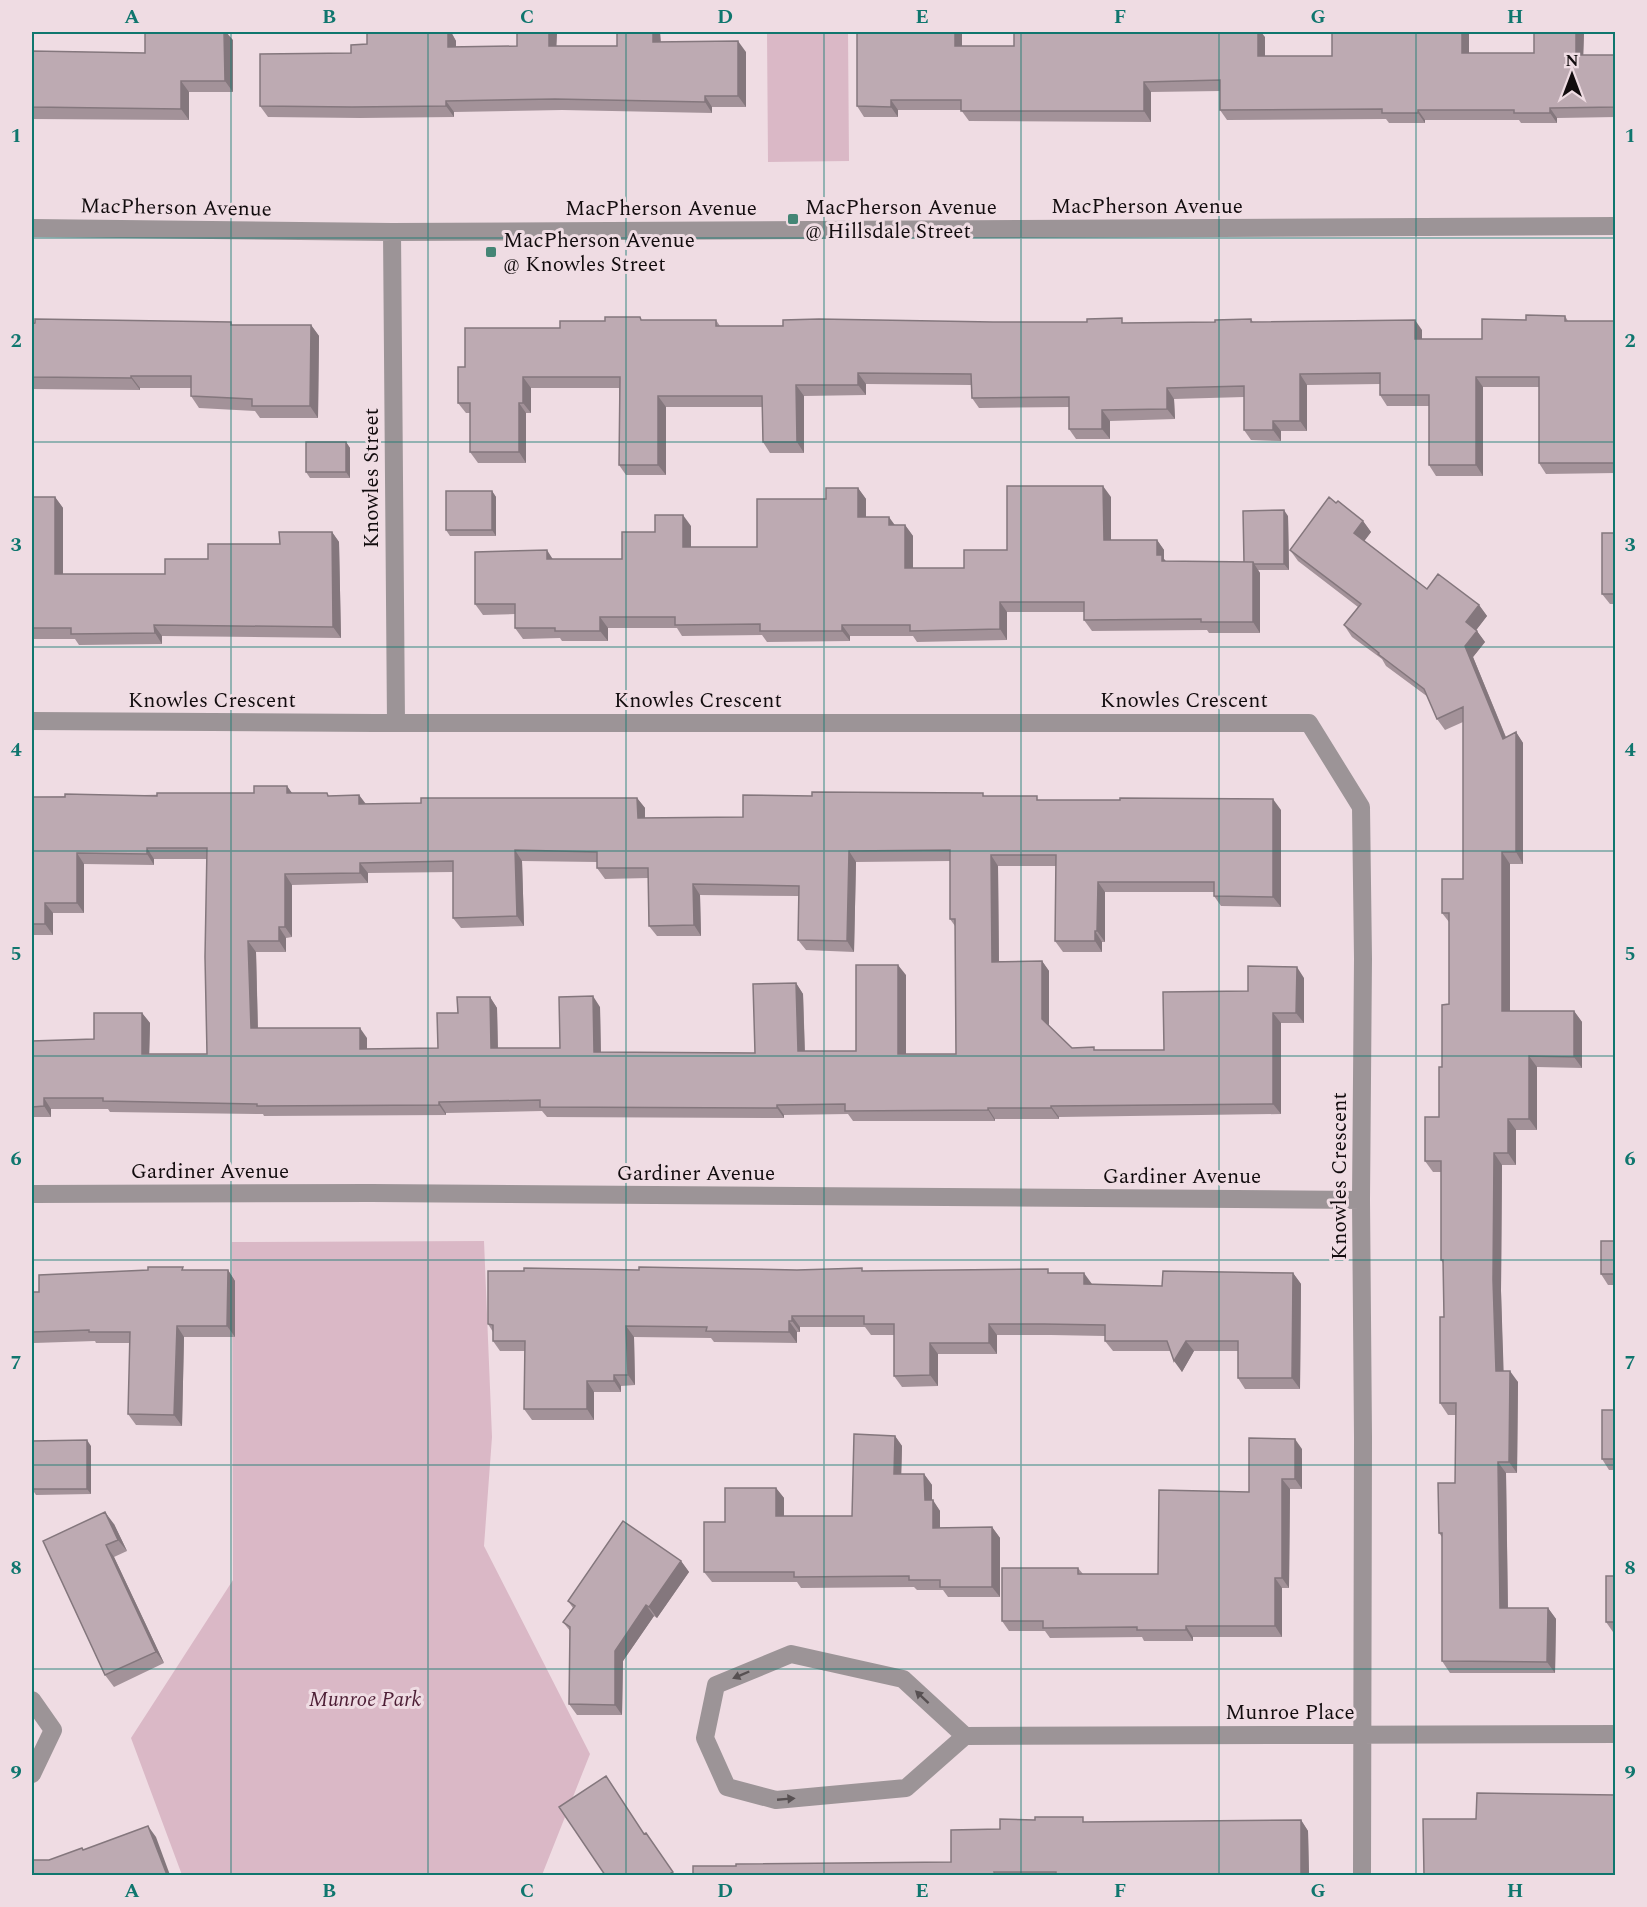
<svg xmlns="http://www.w3.org/2000/svg" width="1647" height="1907" font-family="Spectral,serif">
<style>
.green{fill:#dab8c6}
.lines{fill:none;stroke-linecap:round;stroke-linejoin:round}
.minor{stroke:#9c9497;stroke-width:18}
.wall{fill:#a39299;fill-rule:evenodd}
.shaded-wall{fill:#84777d}
.building{fill:#bdaab2;stroke:#84777d;stroke-width:1.5;fill-rule:evenodd}
.oneway{fill:#575052}
.grid{fill:none;stroke:#0f766e;stroke-width:1.5;stroke-opacity:0.55}
.poi-dot{fill:#448575;stroke:#efdce3;stroke-width:2}
.labels{text-anchor:middle;stroke-width:6;stroke-linejoin:round;paint-order:stroke}
.street-label{font-size:21px;fill:#120c0e;stroke:#efdce3}
.poi-label{font-size:21px;fill:#120c0e;stroke:#efdce3;text-anchor:start}
.park-label{font-size:21px;font-style:italic;fill:#4d1e35;stroke:#efdce3}
.neatline{fill:none;stroke:#0f766e;stroke-width:2}
.grid-label{font-size:20px;text-anchor:middle;font-weight:bold;fill:#0f766e}
</style>
<rect width="100%" height="100%" fill="#efdce3"/>
<path class="green" d="M767 32H848L849 161 768 162Z
M484 1241 492 1437 484 1546 590 1754 542 1875H182L131 1738 233 1580 232 1242Z"/>
<g class="lines">
<path class="minor" d="M32 228 392 232 1616 226
M392 232 396 723
M32 721 375 723H1309L1361 807 1363 959 1361 1200 1363 1437 1362 1876
M32 1194 371 1193 1361 1200
M32 1700 53 1730 32 1774
M965 1736 903 1679 791 1654 716 1685 705 1738 727 1787 776 1800 906 1788 965 1736 1616 1734"/>
</g>
<path class="wall" d="M367 32H451L456 41V47L517 46V32H557L556 46H617L660 32 661 42 746 52V107H712V113L562 110 454 112V117L360 118 268 117 260 106 367 44Z
M1332 32H1469V53H1534V32H1584L1583 55H1616V117L1557 118V123H1521L1519 120H1425V123H1389L1386 119 1227 120 1220 110V91L1151 92V122L969 121 961 110H898V117H864L857 106 962 46H1014L1265 37V56H1332Z
M233 40V92H189V120L32 119V51L145 53Z
M1565 316 1568 321H1616V473L1546 474 1539 463V387H1483V476H1436L1429 465V406H1387L1380 395V384L1307 385V431H1281V441L1251 440 1244 430V397L1174 399 1175 419 1110 421V439H1076L1069 429V407L979 408 972 398 971 385 866 384V395L804 396V453H770L763 442 762 407H666V475H626L619 465V388H531V413H526V463H478L470 452V413H466L458 403 465 367 560 328 605 321 642 320H716L720 326 1126 323 1215 322 1251 319 1253 322 1422 330V339H1482L1526 320Z
M231 322 232 325H311L319 336 318 418H260L255 411 199 408 191 396V388H140V390L32 389V324Z
M346 442 350 448V478H310L306 472Z
M858 488 866 499V517L895 525H905L913 536V568H964L1007 550 1111 497V540H1157L1164 550V559L1166 561 1244 562 1288 516 1289 570H1258L1260 573V633H1209L1207 630 1092 631 1084 620V612H1007V640L917 642 913 636H850V641L767 642 762 635 682 636 677 628H608V641H562L560 638 523 639 515 628V614L483 615 475 604 553 559H622L655 532 691 526V547H757L826 499Z
M492 491 496 497V536H450L446 530Z
M32 497H55L63 508V574H165L208 559 280 544 332 532 339 542 341 638 162 636V644L79 645 75 639H32Z
M1336 503 1363 521 1371 532 1364 541 1427 589 1479 605 1487 616 1476 630 1485 642 1473 657 1506 737 1516 732 1523 743V864H1510V1011H1574L1582 1022V1068L1537 1067V1130H1516V1165H1502L1501 1291 1503 1371 1518 1382 1517 1473H1506L1508 1608H1548L1556 1619 1555 1673H1450L1442 1661V1537L1439 1533 1455 1483 1456 1415H1448L1440 1403 1444 1317 1443 1263 1441 1260V1172H1433L1425 1161 1439 1117 1442 1067 1449 1004V922L1442 913 1463 879V722L1445 730 1437 719 1428 697 1386 666 1382 659 1352 637 1344 625 1358 607 1298 561 1290 550Z
M1616 533V604H1610L1602 594Z
M287 786 292 793 329 796 359 795 366 804 637 798 645 808V818L743 817 812 796H985L1039 800 1281 810V907L1221 906 1214 896V892H1105V942H1102V952H1063L1055 941 1056 866H998L999 961H1042L1049 971V1026L1072 1048 1096 1050H1164L1248 991 1304 978V1023H1281V1114L1059 1117V1119H995V1121H853L848 1114 784 1115V1118L547 1117 542 1111 446 1113V1115L264 1116 263 1114 110 1112 108 1109H51V1117H32V1041L94 1039 142 1013 150 1023 149 1054H207V859H154V865L84 864V913H53V935H32V797L254 793ZM522 861 597 862V868L605 879 648 878 649 926 657 936H701L700 895 799 896 798 940 806 950 854 952 856 862 950 861V919L955 926 956 1054H906V975L856 1051H805L803 994 796 983 755 1053 601 1052 600 1007 560 1048H498L497 1008 490 997 458 1013 438 1048 367 1049V1038L258 1028 256 952H286V938L292 937V885L368 883V873L453 872V918L461 928 524 926Z
M1616 1241V1285H1608L1601 1274Z
M185 1270H228L235 1281V1337H184L182 1426 136 1425 128 1414 130 1343H96L95 1341 34 1343V1402H32V1292H39Z
M639 1270 1051 1273 1092 1284 1162 1286 1293 1273 1301 1284 1300 1389H1245L1238 1378V1351H1194L1182 1372 1171 1351H1113L1105 1341V1336L1051 1335H997V1354H938V1386L902 1387 894 1376V1335H871L865 1327H800V1332H797V1343L714 1342 711 1338 634 1337 635 1385 621 1386V1392H594V1420H532L524 1409 525 1351H500L493 1341V1332L488 1324Z
M1616 1410V1470H1609L1602 1459Z
M895 1436 902 1446 901 1474H924L932 1485V1500L940 1511V1528L992 1527 1000 1538V1597H948L943 1590H917L914 1587 801 1588 797 1582H712L704 1572 725 1522 776 1488 784 1498V1516H852Z
M91 1446V1494L36 1495 32 1489Z
M1302 1449V1489H1290L1289 1588H1282V1637H1193V1641H1144L1142 1637 1050 1638 1045 1631H1009L1002 1621 1078 1568 1083 1574H1158L1249 1492Z
M114 1524 127 1551 114 1557 164 1663 114 1687 105 1675 43 1541Z
M681 1561 689 1572 657 1618 654 1616 623 1661 622 1715H577L569 1704 570 1631 563 1622 573 1608 568 1601Z
M1616 1576V1632H1613L1606 1622Z
M1301 1820 1308 1831 1309 1875H693L736 1866 951 1862 1000 1829 1086 1822Z"/>
<path class="shaded-wall" d="M224 32H226L233 40V92L225 81Z
M446 32H451L456 41V58L448 47Z
M549 32H557L556 57 549 46Z
M653 32H660L661 53 653 42Z
M955 32H962V56L955 46Z
M1258 32H1261L1265 37V66L1258 56Z
M1462 32H1469V63L1462 53Z
M1576 32H1584L1583 65 1576 55Z
M738 41 746 52V107L738 96Z
M181 81 189 92V120L181 109Z
M1144 82 1151 92V122L1144 111Z
M705 96 712 107V113L705 102Z
M891 100 898 110V117L891 107Z
M446 101 454 112V117L446 106Z
M1550 108 1557 118V123L1550 113Z
M1418 110 1425 120V123L1418 113Z
M1415 320 1422 330V350L1415 339Z
M311 325 319 336 318 418 310 406Z
M858 373 866 384V395L858 385Z
M1300 374 1307 385V431L1300 421Z
M131 376 140 388V390L131 378Z
M523 377 531 388V413L523 403Z
M1476 377 1483 387V476L1476 465Z
M796 385 804 396V453L797 442Z
M1167 388 1174 399 1175 419 1167 409Z
M658 396 666 407V475L658 465Z
M519 403 526 413V463L519 452Z
M1102 410 1110 421V439L1102 429Z
M1273 421 1281 431V441L1273 430Z
M346 442 350 448V478L346 472Z
M1103 486 1111 497V550L1104 540Z
M858 488 866 499V528L858 517Z
M492 491 496 497V536L492 530Z
M55 497 63 508V585L55 574Z
M1284 510 1288 516 1289 570 1284 564Z
M683 515 691 526V557L683 547Z
M889 517 897 528 889 525Z
M1363 521 1371 532 1362 544 1354 533Z
M905 525 913 536V578L905 568Z
M332 532 339 542 341 638 333 627Z
M1157 540 1164 550V559L1169 566 1170 572 1157 555Z
M547 550 554 561 547 559Z
M1253 562 1260 573V633L1253 622Z
M1000 602 1007 612V640L1000 629Z
M1479 605 1487 616 1474 633 1466 622Z
M600 617 608 628V641L600 631Z
M154 625 162 636V644L155 633Z
M842 625 850 636V641L842 631Z
M1477 631 1485 642 1473 657 1511 750 1503 739 1465 646Z
M1516 732 1523 743V864L1516 852Z
M287 786 294 796 287 793Z
M359 795 367 806 359 804Z
M637 798 645 808V828L638 818Z
M1273 799 1281 810V907L1273 897Z
M147 848 154 859V865L147 854Z
M515 850 522 861 524 926 517 916Z
M849 851 856 862 854 952 847 941Z
M1502 852 1510 864V1022L1502 1011Z
M77 853 84 864V913L77 903Z
M991 855 998 866 999 972 992 962Z
M360 863 368 873V883L360 873Z
M285 874 292 885V937L285 927Z
M1098 882 1105 892V942L1097 931Z
M693 884 700 895 701 936 694 925Z
M45 903 53 913V935L45 924Z
M279 927 286 938V952L279 941Z
M1095 931 1102 942V952L1095 941Z
M248 941 256 952 258 1038 251 1028Z
M1042 961 1049 971V1030L1042 1019Z
M898 965 906 975V1064L898 1054Z
M1297 967 1304 978V1023L1296 1013Z
M796 983 803 994 805 1062 798 1051Z
M593 996 600 1007 601 1062 594 1052Z
M490 997 497 1008 498 1058 491 1048Z
M1574 1011 1582 1022V1068L1574 1057Z
M142 1013 150 1023 149 1064 142 1054Z
M1273 1013 1281 1023V1114L1273 1104Z
M360 1028 367 1038V1060L360 1049Z
M1529 1056 1537 1067V1130L1529 1119Z
M44 1098 51 1109V1117L44 1106Z
M439 1102 446 1113V1115L439 1105Z
M777 1105 784 1115V1118L777 1108Z
M1051 1106 1059 1117V1119L1051 1108Z
M988 1108 995 1119V1121L988 1110Z
M1508 1119 1516 1130V1165L1508 1153Z
M1494 1153 1502 1165 1501 1291 1504 1382 1496 1371 1493 1280Z
M228 1270 235 1281V1337L227 1326Z
M1084 1273 1092 1284H1084Z
M1293 1273 1301 1284 1300 1389 1292 1378Z
M792 1316 800 1327V1332L792 1321Z
M789 1321 797 1332V1343L789 1332Z
M989 1324 997 1335V1354L989 1343Z
M177 1326 184 1337 182 1426 174 1415Z
M626 1326 634 1337 635 1385 628 1375Z
M32 1340 34 1343V1402L32 1399Z
M1186 1341 1194 1351 1182 1372 1174 1361Z
M930 1343 938 1354V1386L930 1375Z
M1510 1371 1518 1382 1517 1473 1509 1462Z
M614 1375 621 1386V1392L614 1381Z
M587 1381 594 1392V1420L587 1409Z
M895 1436 902 1446 901 1485 894 1474Z
M1295 1439 1302 1449V1489L1295 1479Z
M87 1440 91 1446V1494L87 1489Z
M1498 1462 1506 1473 1508 1619 1500 1608Z
M924 1474 932 1485V1511L925 1500Z
M1282 1479 1290 1489 1289 1588 1282 1578Z
M776 1488 784 1498V1527L776 1516Z
M933 1500 940 1511V1538L933 1528Z
M105 1512 114 1524 127 1551 118 1540Z
M992 1527 1000 1538V1597L992 1587Z
M106 1545 114 1557 164 1663 156 1652Z
M681 1561 689 1572 657 1618 649 1607Z
M1275 1578 1282 1588V1637L1275 1626Z
M646 1605 654 1616 623 1661 622 1715 615 1705V1651Z
M1548 1608 1556 1619 1555 1673 1547 1662Z
M1186 1626 1193 1637V1641L1186 1630Z
M1301 1820 1308 1831 1309 1875H1301Z
M148 1826 156 1837 170 1875H167Z"/>
<path class="building" d="M145 32H224L225 81H181V109L32 107V51L145 53Z
M367 32H448V47L517 46V32H549V46H617V32H653V42L738 41V96H705V102L555 99 446 101V106L352 107 260 106V54L351 53V45L367 44Z
M857 32H955V46H1014V32H1258V56H1332V32H1462V53H1534V32H1576V55H1616V107L1550 108V113H1514V110H1418V113H1382V109L1220 110V80L1144 82V111H961V100H891V107L857 106Z
M1526 315 1565 316V321H1616V463H1539V377H1476V465H1429V395H1380V373L1300 374V421H1273V430H1244V386L1167 388V409L1102 410V429H1069V397L972 398 971 374 858 373V385H796L797 442H763L762 396H658V465H619L620 377H523V403H519V452H470V403H458V367H465V328H560V321H605V317H640L641 320H716V326H783V320L819 319 993 322H1087V319L1122 318V323L1215 322V320L1251 319V322L1415 320V339H1482V319L1526 320Z
M35 319 231 322V325H311L310 406H252V399L191 396V376H131V378L32 377V324L35 323Z
M306 442H346V472H306Z
M1007 486H1103L1104 540H1157V555H1162V561L1253 562V622H1201V619L1084 620V602H1000V629L910 631V625H842V631H760V624L675 625V617H600V631H555V628H515V604H475V552L547 550V559H622V532H655V515H683V547H757V499H826V488H858V517H889V525H905V568H964V550H1007Z
M446 491H492V530H446Z
M32 497H55V574H165V559H208V544H280L279 532H332L333 627 154 625 155 633 71 634V628H32Z
M1329 497 1336 503 1338 501 1363 521 1354 533 1427 589 1438 574 1479 605 1466 622 1477 631 1465 646 1503 739 1516 732V852H1502V1011H1574V1057L1529 1056V1119H1508V1153H1494L1493 1280 1496 1371H1510L1509 1462H1498L1500 1608H1548L1547 1662 1442 1661V1533H1439L1438 1483H1455L1456 1403H1440V1317H1444L1443 1260H1441V1161H1425V1117H1439V1067H1442V1005L1449 1004V913H1442V879H1463V707L1437 719 1424 689 1378 654 1379 653 1344 625 1361 604 1290 550Z
M1284 510V564H1254L1253 562H1244L1243 511Z
M1602 533H1616V594H1602Z
M254 786H287V793H327L328 796 359 795V804L421 803V798H637L638 818 743 817V795L812 796V792L983 793V796H1037V800H1120V798L1273 799V897L1214 896V882H1098L1097 931H1095V941H1055L1056 855H991L992 962 1042 961V1019L1072 1048 1094 1047V1050H1164L1163 992 1248 991V966L1297 967 1296 1013H1273V1104L1051 1106V1108H988V1110L845 1111V1104L777 1105V1108L540 1107V1100L439 1102V1105L257 1106V1104L103 1101V1098H44V1106L32 1107V1041L94 1039V1013H142V1054H207L205 957 207 848H147V854L77 853V903H45V924H32V797H65V794L157 796V793H254ZM515 850 597 852V868H648L649 926 694 925 693 884 799 886 798 940 847 941 849 851 950 850V919H955L956 1054H898V965H856V1051H798L796 983 753 984 755 1053 594 1052 593 996 559 997 560 1048H491L490 997H457L458 1013H437L438 1048 360 1049V1028H251L248 941H279V927H285V874L360 873V863L453 861V918L517 916Z
M1601 1241H1616V1274H1601Z
M148 1267H183L182 1270H228L227 1326H177L174 1415 128 1414 130 1332H89V1330L32 1332V1292H39V1275L148 1270Z
M639 1267 797 1270 862 1268V1271L1048 1269V1273H1084V1284L1162 1286 1163 1271 1293 1273 1292 1378H1238V1341H1186L1174 1361 1167 1341H1105V1325L1044 1324H989V1343H930V1375L894 1376V1324H864V1316H792V1321H789V1332L706 1331 707 1327 626 1326 628 1375H614V1381H587V1409H524L525 1341H493V1325L488 1324V1271H524V1268L639 1270Z
M1602 1410H1616V1459H1602Z
M854 1434 895 1436 894 1474H924L925 1500H933V1528L992 1527V1587H940V1580H909V1576L794 1577V1572H704V1522H725V1488H776V1516H852Z
M1249 1438 1295 1439V1479H1282V1578H1275V1626H1186V1630H1137V1627L1043 1628V1621H1002V1568H1078V1574H1158L1159 1490 1249 1492Z
M87 1440V1489H32V1441Z
M105 1512 118 1540 106 1545 156 1652 105 1675 43 1541Z
M623 1521 681 1561 649 1607 646 1605 615 1651V1705L569 1704 570 1627 563 1622 575 1606 568 1601Z
M1606 1576H1616V1622H1606Z
M606 1776 644 1834 646 1833 673 1872 668 1875H605L559 1807Z
M1477 1793 1616 1795V1875H1424L1423 1819H1476Z
M1035 1817H1083V1822L1301 1820V1875H1056V1872H994L995 1875H693V1866H736V1864L951 1862V1830L1000 1829V1819L1035 1820Z
M148 1826 167 1875H32V1860H49L82 1848 83 1850Z"/>
<defs><path id="oneway-solid" d="M-6-.8H1V-3.2L6.5 0L1 3.2V.8H-6Z" transform="scale(1.5)"/></defs>
<g class="oneway">
<use href="#oneway-solid" transform="translate(741 1675) rotate(157)"/>
<use href="#oneway-solid" transform="translate(922 1697) rotate(-137)"/>
<use href="#oneway-solid" transform="translate(786 1799) rotate(-5)"/>
</g>
<path class="grid" d="M231 32V1876M428 32V1876M626 32V1876M824 32V1876M1021 32V1876M1219 32V1876M1416 32V1876M32 238H1616M32 442H1616M32 647H1616M32 851H1616M32 1056H1616M32 1260H1616M32 1465H1616M32 1669H1616"/>
<g class="poi-dot">
<rect x="787" y="213" width="12" height="12" rx="3"/>
<rect x="485" y="246" width="12" height="12" rx="3"/>
</g>
<g class="labels">
<g class="street-label">
<text x="1147" y="213">MacPherson Avenue</text>
<text transform="translate(176 207) rotate(1)" y="7">MacPherson Avenue</text>
<text x="661" y="215">MacPherson Avenue</text>
<text transform="translate(371 478) rotate(-90)" y="7">Knowles Street</text>
<text x="212" y="707">Knowles Crescent</text>
<text x="698" y="707">Knowles Crescent</text>
<text x="1184" y="707">Knowles Crescent</text>
<text x="210" y="1178">Gardiner Avenue</text>
<text x="696" y="1180">Gardiner Avenue</text>
<text x="1182" y="1183">Gardiner Avenue</text>
<text transform="translate(1339 1176) rotate(-90)" y="7">Knowles Crescent</text>
<text x="1290" y="1719">Munroe Place</text>
</g>
<g class="poi-label">
<text x="805" y="214">MacPherson Avenue<tspan x="805" dy="24">@ Hillsdale Street</tspan></text>
<text x="503" y="247">MacPherson Avenue<tspan x="503" dy="24">@ Knowles Street</tspan></text>
</g>
<g class="park-label">
<text x="365" y="1706">Munroe Park</text>
</g>
</g>
<rect width="1647" height="1907" fill="none" stroke="#efdce3" stroke-width="66"/>
<g transform="translate(1572 75)" stroke="#efdce3" stroke-width="4.5" paint-order="stroke">
<path d="M0-4.5L10 22L0 15L-10 22Z" fill="#120c0e"/>
<text y="-9" font-size="16" font-weight="bold" text-anchor="middle" fill="#120c0e">N</text>
</g>
<rect x="33" y="33" width="1581" height="1841" class="neatline"/>
<g class="grid-label">
<text x="132" y="23">A</text>
<text x="329" y="23">B</text>
<text x="527" y="23">C</text>
<text x="725" y="23">D</text>
<text x="922" y="23">E</text>
<text x="1120" y="23">F</text>
<text x="1318" y="23">G</text>
<text x="1515" y="23">H</text>
<text x="16" y="142">1</text>
<text x="1630" y="142">1</text>
<text x="16" y="347">2</text>
<text x="1630" y="347">2</text>
<text x="16" y="551">3</text>
<text x="1630" y="551">3</text>
<text x="16" y="756">4</text>
<text x="1630" y="756">4</text>
<text x="16" y="960">5</text>
<text x="1630" y="960">5</text>
<text x="16" y="1165">6</text>
<text x="1630" y="1165">6</text>
<text x="16" y="1369">7</text>
<text x="1630" y="1369">7</text>
<text x="16" y="1574">8</text>
<text x="1630" y="1574">8</text>
<text x="16" y="1779">9</text>
<text x="1630" y="1779">9</text>
<text x="132" y="1897">A</text>
<text x="329" y="1897">B</text>
<text x="527" y="1897">C</text>
<text x="725" y="1897">D</text>
<text x="922" y="1897">E</text>
<text x="1120" y="1897">F</text>
<text x="1318" y="1897">G</text>
<text x="1515" y="1897">H</text>
</g>
</svg>
